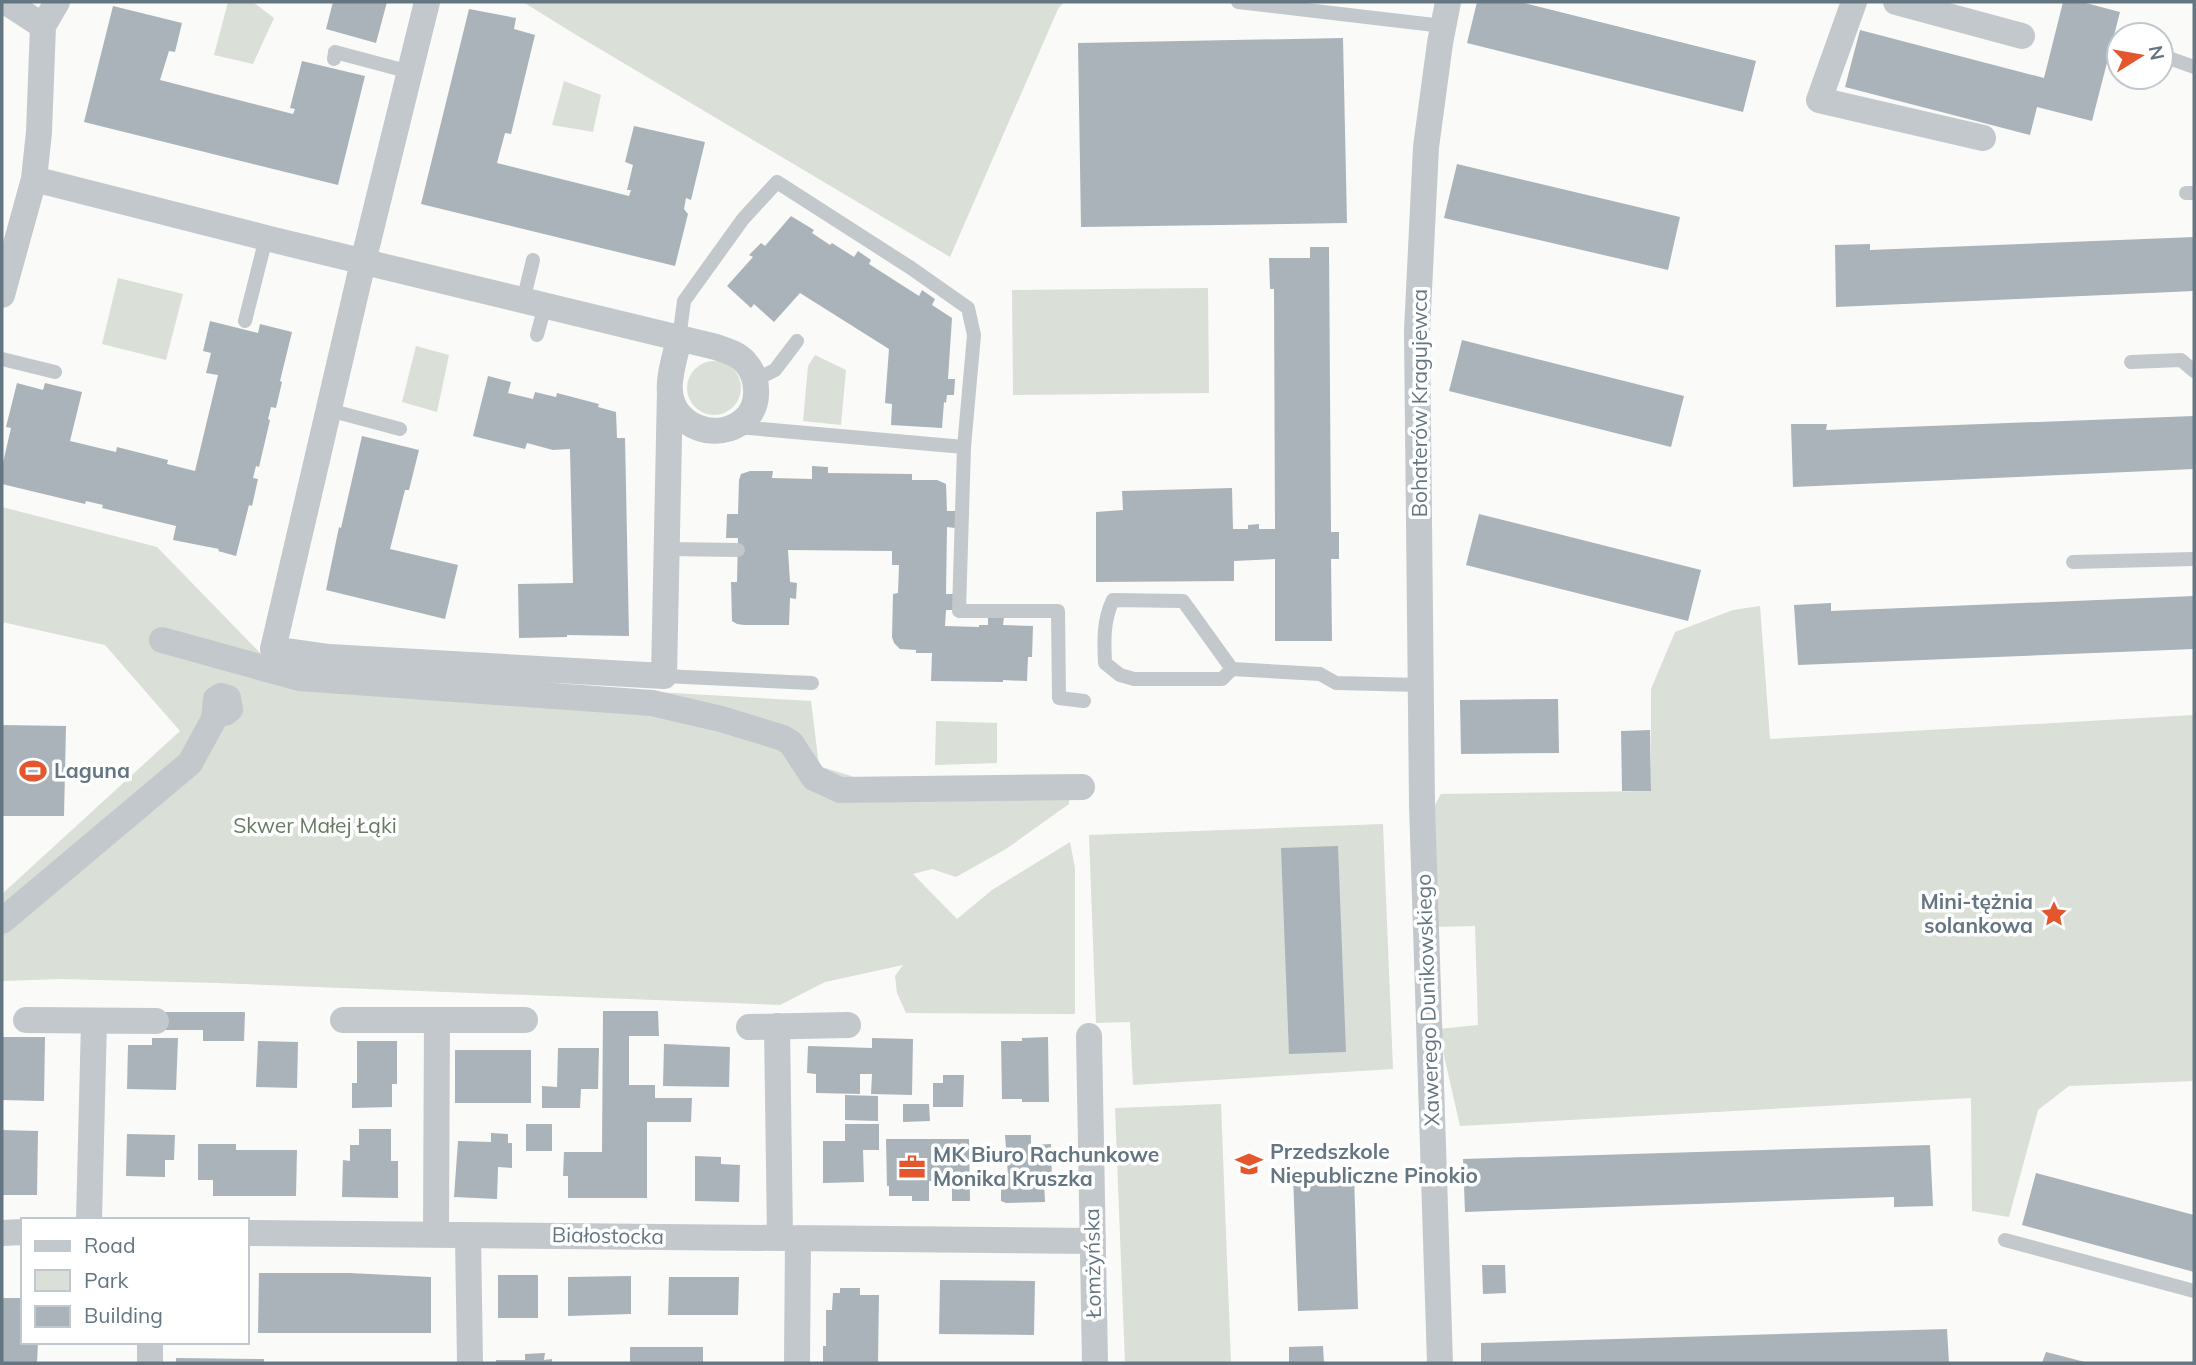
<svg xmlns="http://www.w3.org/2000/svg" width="2196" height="1365" font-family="Mulish,sans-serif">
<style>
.green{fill:#dadfd7}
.building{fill:#aab3b9}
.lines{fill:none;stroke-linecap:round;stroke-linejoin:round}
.lane{stroke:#c3c8cc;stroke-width:14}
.street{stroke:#c3c8cc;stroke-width:26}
.labels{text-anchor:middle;stroke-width:7;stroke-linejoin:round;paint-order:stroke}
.street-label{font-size:21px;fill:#657683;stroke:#fff}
.poi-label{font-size:21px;font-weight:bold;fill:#657683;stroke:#fff;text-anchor:start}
.park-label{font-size:21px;fill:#687a64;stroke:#fff}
</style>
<rect width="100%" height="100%" fill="#fafaf8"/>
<path class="green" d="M228 2H253L274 18 253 64 214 55Z
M523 2H1064L1058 9 950 257 573 33Z
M564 81 601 95 593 132 552 125Z
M118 278 183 294 166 360 102 344Z
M1208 288 1209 393 1013 395 1012 290Z
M416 346 449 355 437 412 402 402Z
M815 355 846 370 841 425 803 421 808 366Z
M687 388a27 27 0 1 1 54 0a27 27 0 1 1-54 0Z
M2 507 157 547 268 661 638 691 811 701 819 766 928 800 1068 778 1069 804 1006 849 956 877 932 869 913 874 957 919 992 890 1070 842 1075 868V1014L906 1013 897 993 895 976 903 965 825 982 780 1005 217 983 61 979 2 981V894L180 731 105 645 2 622Z
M1760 606 1770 739 2194 715V1081L2069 1086 2038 1110 2009 1217 1972 1211 1971 1098 1460 1126 1438 1029 1478 1025 1475 926 1434 927 1431 812 1441 794 1651 791V689L1675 632 1733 610Z
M936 721 997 723V763L935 765Z
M1383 824 1393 1069 1133 1085 1130 1022 1096 1023 1089 835Z
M1221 1104 1231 1363H1125L1115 1108Z"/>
<path class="building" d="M333 2H387L376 43 326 29Z
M1477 2H1520L1756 61 1743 112 1467 43Z
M2063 2H2082L2120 12 2092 121 2037 107 2030 135 1845 87 1860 30 2044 78Z
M113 6 182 23 175 52 169 51 160 80 293 114 295 109 290 108 302 61 365 76 338 185 84 122Z
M469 9 516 18 514 29 535 35 511 134 505 133 497 163 629 196 631 190H627L633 165 625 162 634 126 705 142 691 200 686 198 684 209 688 214 675 266 421 204Z
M1343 38 1347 223 1081 227 1078 43Z
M1457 164 1680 217 1668 270 1444 218Z
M791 216 814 230 812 233 830 245 832 243 854 257 858 251 871 260 869 264 919 296 922 290 935 299 932 305 952 318 948 379H955L954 395H947L946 403 944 402 942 428 891 425 892 404 885 403 889 349 800 293 774 322 754 304 751 308 727 286 753 257 749 255 761 243 765 246Z
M2194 237V291L1836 307 1835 245 1870 244V250Z
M1310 247H1329L1331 532H1339V559H1331L1332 641H1275V559L1234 561V581L1096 582V512L1123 510 1122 491 1232 488 1233 529H1248V525L1259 524V529H1275L1274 289H1270L1269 258H1310Z
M210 321 258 333 260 324 292 332 280 381 282 382 276 408 271 407 268 419 270 420 259 467 256 466 253 478 258 479 252 506 249 505 236 556 218 551 219 549 173 540 176 526 102 508 103 505 86 501 85 504 2 484V467L11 428 6 427 17 383 43 390 45 383 82 392 70 441 116 452 117 447 168 460 167 464 195 471 218 375 206 373 211 353 203 351Z
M1462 340 1684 396 1671 447 1449 391Z
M488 376 511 382 508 393 533 399 535 392 556 397 557 393 599 404 598 407 616 412 617 438H625L629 636 567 635V637L519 638 518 584 573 583 570 449 553 450 527 443 525 449 473 436Z
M2194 416V469L1793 487 1791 424H1827L1826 430Z
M362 436 419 450 409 490H405L390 549 458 565 445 619 326 590 339 527 341 528Z
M812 466 828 467V473L912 474V480H937L946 484 947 511H956L955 528 947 527 946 594H954L953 610H946L945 626 979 627V625H988V617H1004L1003 625 1033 626 1032 657H1028L1027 681 1003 680V682L931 681 932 653H916V650L900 649 894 643 892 637 893 594 898 593 899 565H892V551L788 550 790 582 797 583 796 599 790 598 789 625H744L737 624 732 621 731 582H737L738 538H726L727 514H738L739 480 741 474 750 471H773L772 478 812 479Z
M1479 514 1701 570 1688 621 1466 565Z
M2194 596V649L1798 665 1794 605 1831 603V611Z
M1558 699 1559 753 1461 754 1460 700Z
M2 725 66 726 64 816H2Z
M1650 730 1651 791H1622L1621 731Z
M1338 846 1346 1052 1289 1054 1281 848Z
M603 1011H658L659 1036H629V1085H655V1098H692L691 1122H647V1198H568V1176H563L564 1152H602Z
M165 1012H245L244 1041H203V1030H165Z
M2 1037H45L44 1101 2 1100Z
M1048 1037 1049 1102H1022V1099H1002L1001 1041H1022V1038Z
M152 1038H178L176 1090 127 1089 128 1045H152Z
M872 1038 913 1039 912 1095 871 1094 872 1074H860V1094L816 1093V1074L807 1073 808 1046 872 1048Z
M258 1041 298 1042 297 1088 256 1087Z
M357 1041H397V1084H392V1107L352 1108V1083H357Z
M664 1044 730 1047 729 1087 663 1086Z
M558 1048H599L598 1089H581L580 1108H542V1086L557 1087Z
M455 1050H531V1103H455Z
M943 1075H964L963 1107H933V1083H943Z
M845 1095 878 1096V1121L845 1120Z
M903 1104H929L930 1121 903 1122Z
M526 1124H552V1151H526Z
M845 1124H879V1150H863L864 1182 823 1183V1141H845Z
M359 1129H391V1161H398V1198L342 1197 343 1160 350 1161V1145H359Z
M2 1130 38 1131 37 1195H2Z
M491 1133 508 1134V1143H512V1168L498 1167 497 1199 454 1197 458 1141 491 1142Z
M127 1134 175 1135 174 1160H165V1177L126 1176Z
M1005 1135H1031V1145L1051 1144 1052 1180 1044 1181 1045 1202 1006 1203 1001 1201V1177L1008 1176Z
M886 1139H969L970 1201H952V1181H929V1201H912V1196H889V1186H887Z
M198 1144H236V1150H297L296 1196H213V1180H198Z
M1930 1145 1933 1206 1894 1207V1197L1465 1212 1463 1159Z
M695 1156 721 1157V1164L740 1165 739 1202 695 1201Z
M1354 1173 1358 1309 1298 1311 1293 1175Z
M2036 1173 2194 1215V1272L2022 1225Z
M1482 1265H1505L1506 1293 1483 1294Z
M259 1273H349L431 1277V1333H258Z
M498 1275H538V1318H498Z
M631 1276V1314L568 1316V1277Z
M669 1277H739L738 1315H668Z
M940 1280 1035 1281 1034 1335 939 1334Z
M840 1288H860V1295H879L878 1363H823V1346H826V1310H832L833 1293H840Z
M2 1298H23V1342H38L37 1363H2Z
M1947 1329 1949 1363H1481V1343Z
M1323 1346 1324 1363H1289V1347Z
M630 1347H703V1363H630Z
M2046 1352 2085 1362V1363H2042Z
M545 1353 544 1360 552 1359V1363H496V1360H525V1354Z
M176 1358 264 1359V1363H176Z"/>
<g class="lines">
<path class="lane" d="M1238 2 1443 26
M2166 57 2194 67
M334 59 335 52 410 72
M2186 193H2194
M523 301 533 260
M245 321 266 238
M537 335 545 306
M679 339 684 301 743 219 777 182 911 268 968 308 974 335 964 447
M2 359 55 372
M2131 362 2181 360 2194 371
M755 380 775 370 797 341
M329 410 400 429
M738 427 964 447 959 611H1058L1059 698 1084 701
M666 549 738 550
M2073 562 2194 559
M1232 669 1222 679H1134L1120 675 1105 663C1104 642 1103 620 1113 600L1183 601 1232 669 1320 674 1336 683 1421 685
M664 676 812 683
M2005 1240 2194 1291"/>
<path class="street" d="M6 2 43 26
M427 2 363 262 273 649 329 657 664 676 670 390
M1854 2 1819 100 1983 138
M1896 2 2022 36
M34 179 266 238 716 347C727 351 737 353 745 362 759 377 761 406 744 420 718 443 673 427 670 392 668 378 676 353 679 339
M2 295 34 179 39 132 43 26 57 2
M162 640 299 678 652 703 721 719 783 738 791 743 814 778 840 790 1082 787
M2 921 190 763 214 719 216 699 221 696 228 698 230 709 225 713 216 710
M26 1020 156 1021
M343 1020H525
M777 1026 780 1237
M749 1027 848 1025
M1089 1036 1095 1363
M89 1220 94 1021
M2 1233 23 1232
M247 1233 1093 1241
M436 1234 437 1020
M468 1235 470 1363
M150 1342V1363
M797 1363 798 1238
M1440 1363 1422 805 1417 331 1426 147 1440 43 1448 2"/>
</g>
<defs>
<symbol id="stadium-bare" viewBox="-9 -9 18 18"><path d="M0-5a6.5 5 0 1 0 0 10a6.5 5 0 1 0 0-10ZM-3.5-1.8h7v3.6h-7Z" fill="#e4572e" stroke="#fff" stroke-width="2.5" paint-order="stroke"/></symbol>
<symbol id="sight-bare" viewBox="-9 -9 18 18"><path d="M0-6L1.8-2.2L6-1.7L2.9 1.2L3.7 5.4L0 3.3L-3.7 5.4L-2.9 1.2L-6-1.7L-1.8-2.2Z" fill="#e4572e" stroke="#fff" stroke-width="2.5" paint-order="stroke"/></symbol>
<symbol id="school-bare" viewBox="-9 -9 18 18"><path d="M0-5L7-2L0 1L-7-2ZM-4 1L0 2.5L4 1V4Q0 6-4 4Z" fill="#e4572e" stroke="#fff" stroke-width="2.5" paint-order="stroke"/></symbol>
<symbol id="office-bare" viewBox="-9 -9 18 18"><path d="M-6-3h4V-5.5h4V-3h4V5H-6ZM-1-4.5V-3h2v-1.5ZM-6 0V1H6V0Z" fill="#e4572e" stroke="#fff" stroke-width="2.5" paint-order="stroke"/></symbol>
</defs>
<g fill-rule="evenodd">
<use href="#stadium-bare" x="14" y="752" width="38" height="38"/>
<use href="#sight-bare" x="2035" y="895" width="38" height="38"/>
<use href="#school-bare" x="1230" y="1145" width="38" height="38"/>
<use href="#office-bare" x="893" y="1148" width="38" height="38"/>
</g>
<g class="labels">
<g class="street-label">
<text transform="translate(1420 403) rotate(-90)" y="7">Bohaterów Kragujewca</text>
<text transform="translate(1428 1000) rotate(-92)" y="7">Xawerego Dunikowskiego</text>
<text transform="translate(608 1236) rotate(1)" y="7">Białostocka</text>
<text transform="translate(1093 1263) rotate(-91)" y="7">Łomżyńska</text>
</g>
<g class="poi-label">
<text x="54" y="778">Laguna</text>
<text x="2033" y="909" text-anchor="end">Mini-tężnia<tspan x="2033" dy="24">solankowa</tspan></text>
<text x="1270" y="1159">Przedszkole<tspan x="1270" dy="24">Niepubliczne Pinokio</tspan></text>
<text x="933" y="1162">MK Biuro Rachunkowe<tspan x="933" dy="24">Monika Kruszka</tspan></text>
</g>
<g class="park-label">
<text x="315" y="833">Skwer Małej Łąki</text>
</g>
</g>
<rect width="2196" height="1365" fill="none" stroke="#657683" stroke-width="7"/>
<rect x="21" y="1218" width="228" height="126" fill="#ffffff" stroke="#c1c8cd" stroke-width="2"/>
<rect x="35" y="1241" width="35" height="10" fill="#c3c8cc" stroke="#c1c8cd" stroke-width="2"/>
<text x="84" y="1253" font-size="21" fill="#657683">Road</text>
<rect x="35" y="1270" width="35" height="21" fill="#dadfd7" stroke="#c1c8cd" stroke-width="2"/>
<text x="84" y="1288" font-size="21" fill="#657683">Park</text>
<rect x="35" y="1306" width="35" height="21" fill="#aab3b9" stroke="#c1c8cd" stroke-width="2"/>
<text x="84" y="1323" font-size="21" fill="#657683">Building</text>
<g transform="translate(2140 56) rotate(79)"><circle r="33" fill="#ffffff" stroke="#c1c8cd" stroke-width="2"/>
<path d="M0-5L12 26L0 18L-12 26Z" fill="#e4572e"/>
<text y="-10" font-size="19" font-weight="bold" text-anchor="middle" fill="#657683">N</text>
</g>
</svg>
